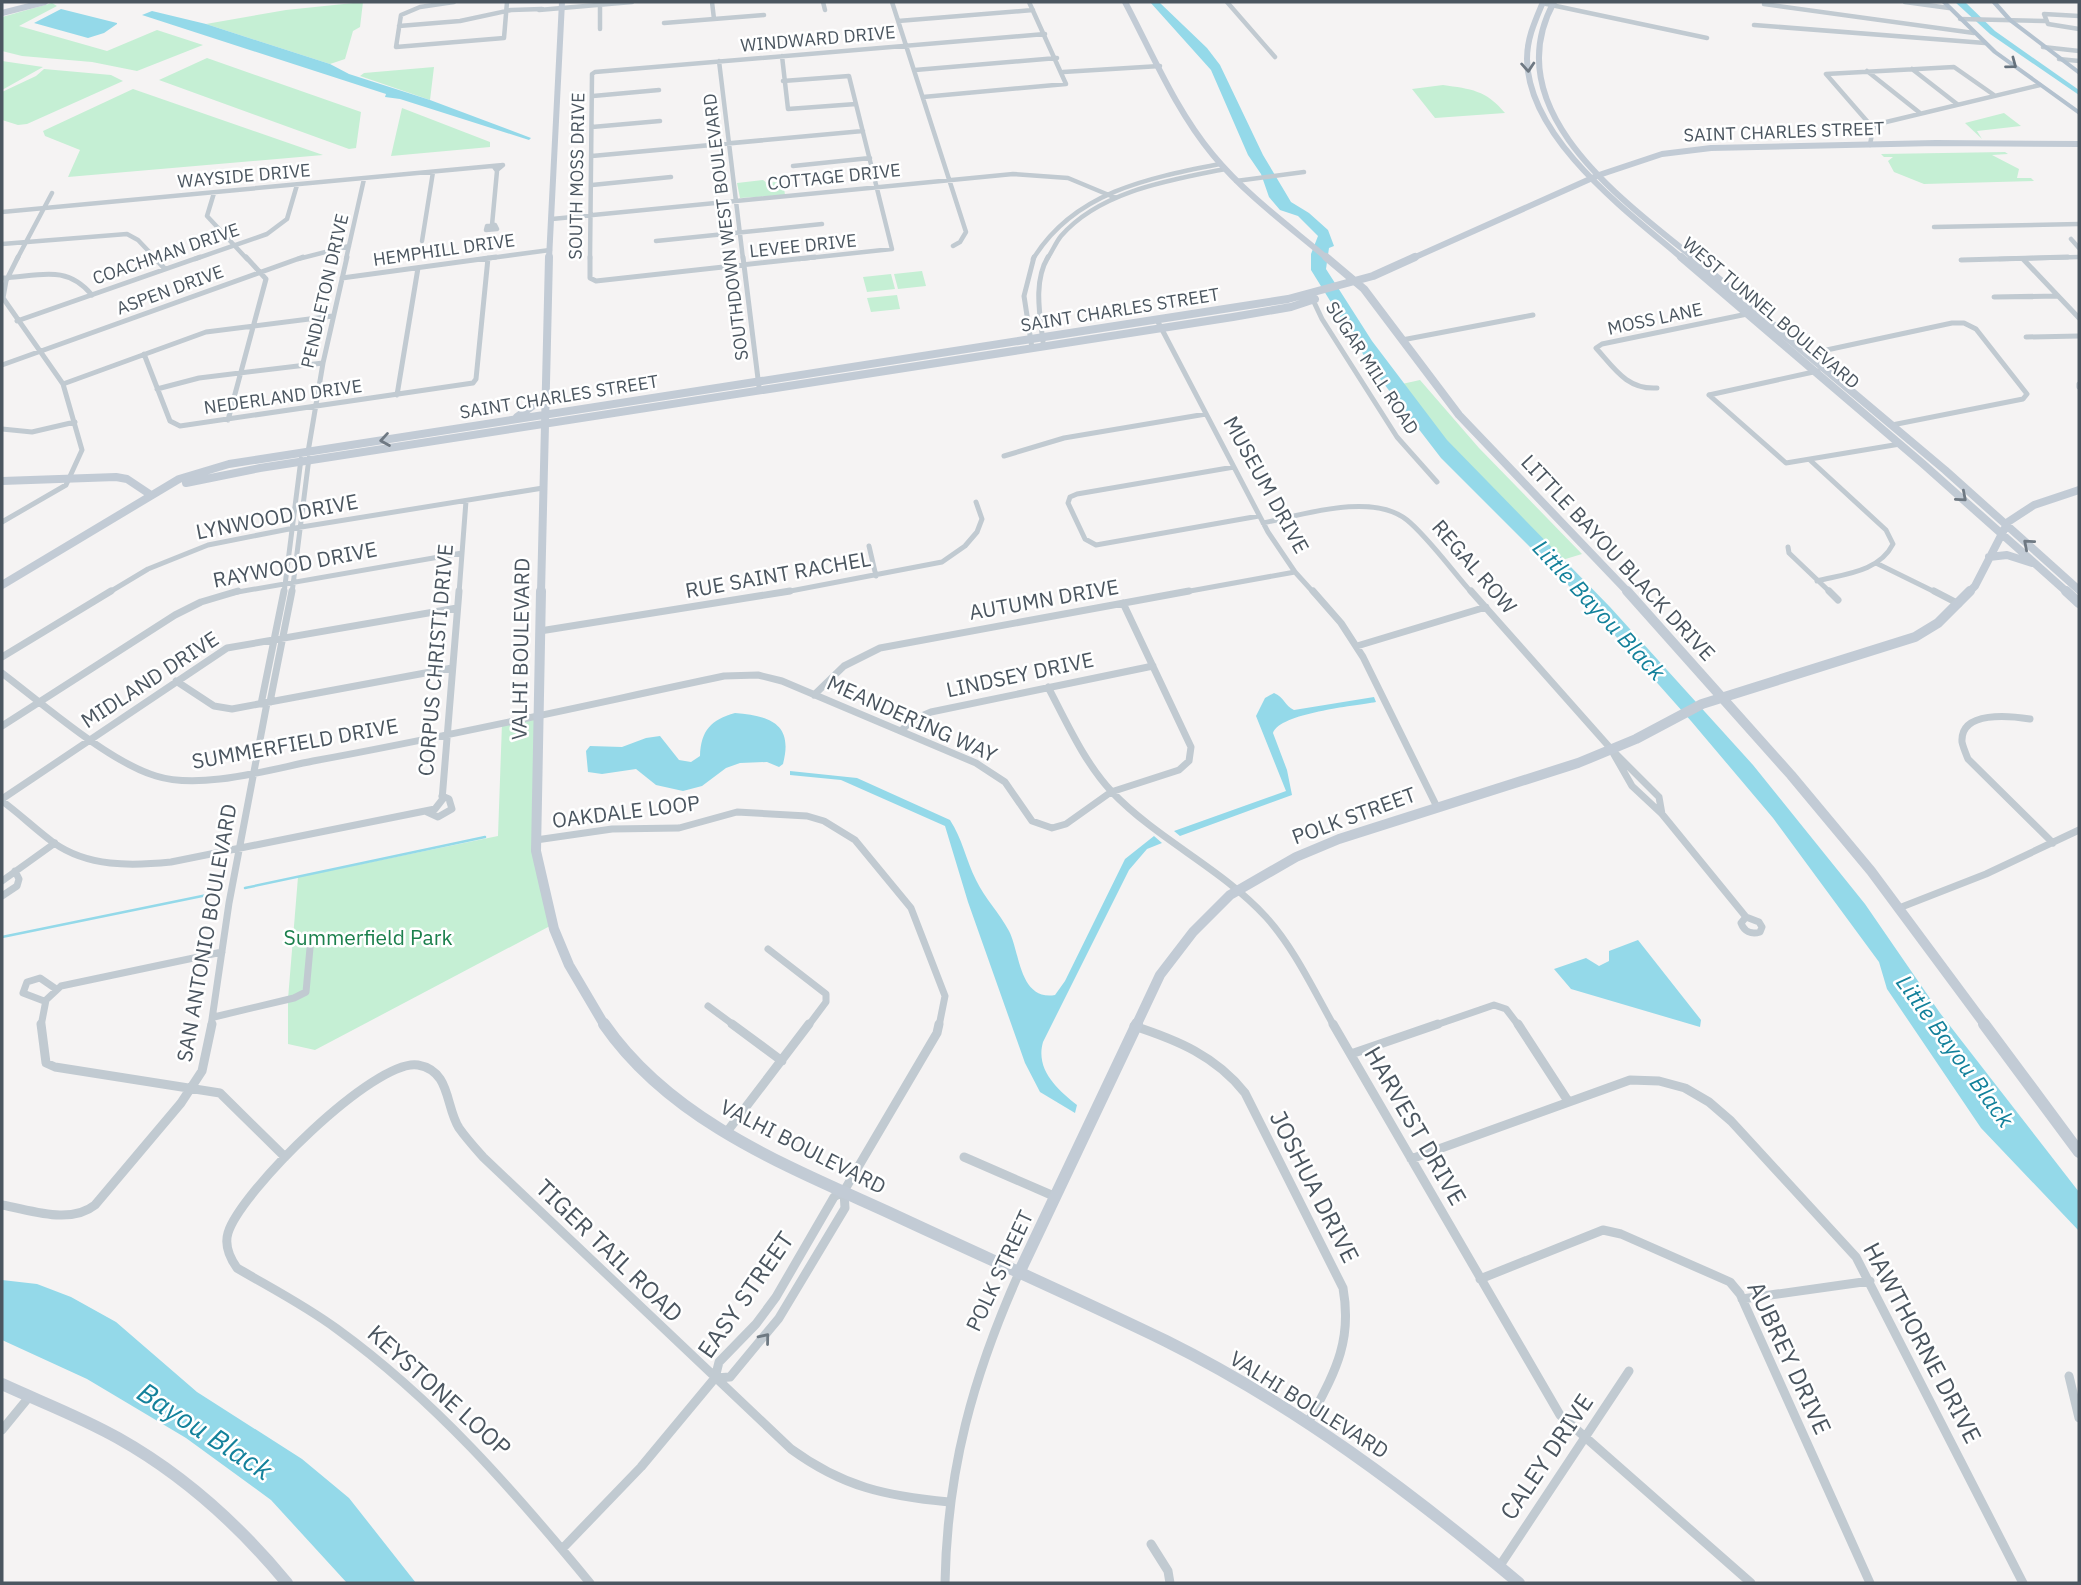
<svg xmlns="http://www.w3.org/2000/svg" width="2081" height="1585" font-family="'IBM Plex Sans',sans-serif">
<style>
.green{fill:#c5efd4}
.water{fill:#94d9e9}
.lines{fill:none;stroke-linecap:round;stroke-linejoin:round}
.stream{stroke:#94d9e9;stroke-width:2.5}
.street-far3{stroke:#c1cad1;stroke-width:4.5}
.street-far2{stroke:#c1cad1;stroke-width:5}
.street-far1{stroke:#c1cad1;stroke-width:7}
.street{stroke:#c1cad1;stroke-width:9}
.secondary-far3{stroke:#c2cbd5;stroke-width:6}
.secondary-far2{stroke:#c2cbd5;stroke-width:8}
.secondary-far1{stroke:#c2cbd5;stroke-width:10}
.secondary{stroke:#c2cbd5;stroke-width:12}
.primary{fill:#b4c2cf;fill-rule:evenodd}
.oneway{stroke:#65717c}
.oneway2{stroke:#6f7983}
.oneway3{stroke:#6e7982}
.labels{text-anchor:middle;stroke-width:5;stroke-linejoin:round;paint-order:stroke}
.far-street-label{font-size:18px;fill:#4b5660;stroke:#fff}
.street-label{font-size:21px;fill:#4b5660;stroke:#fff}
.park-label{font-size:21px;fill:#1c804d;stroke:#fff}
.water-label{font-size:23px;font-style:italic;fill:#13819b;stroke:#fff}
.near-street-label{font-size:24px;fill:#4b5660;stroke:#fff}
.near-water-label{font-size:28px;font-style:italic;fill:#13819b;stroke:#fff}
</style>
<rect width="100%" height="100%" fill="#f5f3f3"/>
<path class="green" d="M363 2 360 27 353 31 345 59 330 64 206 24 286 10Z
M52 3 57 6 19 26 107 51 157 30 203 45 137 71 92 62 22 56 2 51V17Z
M207 58 361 112 356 148 349 149 159 80Z
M2 61 43 67 2 90Z
M434 67 430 100 360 76 364 73Z
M44 69 111 75 123 81 27 124 18 125 2 120V92L36 76Z
M1443 85C1471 89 1486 90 1505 113L1435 118 1412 89Z
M133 89 323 155 68 177 80 150 45 136 43 131Z
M402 108 490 142V147L391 156Z
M2004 113 2021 126 1977 131 1982 139 1965 123Z
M2005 152 2008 154 1992 155 2019 169 2017 178H2031L2034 181 1924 184 1894 172 1888 161 1893 157H1884L1881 154Z
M763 180 767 183 783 181 785 195 740 198 737 183Z
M922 271 926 286 898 289 894 274Z
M891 274 895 289 867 292 863 277Z
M897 295 900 309 871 312 867 298Z
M1420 380 1479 448 1582 554 1559 561 1456 453 1402 384Z
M537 714 536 828 550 926 315 1050 288 1044V999L298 877 498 836 502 723Z"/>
<path class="water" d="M1150 2H1159L1207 48 1220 65 1263 155 1291 202 1309 213 1328 230 1334 246 1329 248 1326 269 1372 341 1447 440 1610 607 1753 765 1865 904 1940 1013 2079 1192V1231L1981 1128 1887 989 1879 962 1773 818 1691 721 1587 604 1441 458 1371 367 1311 270V254L1318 236 1298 216 1280 210 1269 197 1261 174 1248 155 1211 70Z
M1955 2H1965L1995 31 2079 90V95L1990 34Z
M61 9 117 23V24L104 33 88 38 34 23Z
M152 11 206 24 330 64 349 74 430 100 531 138 529 140 400 99 385 97 386 94 142 15Z
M1274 693C1284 697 1285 706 1294 710L1374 697 1376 702C1354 706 1280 713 1273 733L1287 770 1292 795 1180 836 1174 831 1286 791 1256 716 1265 698Z
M735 713C768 716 794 722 783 764L779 767 767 762 740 763 726 768 702 786 683 791 656 785 636 769 602 774 588 772 586 751 590 746 622 747 646 738 660 736 679 760 691 762 700 756C701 730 711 720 735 713Z
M790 771 857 778 950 820C962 838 966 860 976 880 985 899 999 912 1009 931 1020 952 1019 1001 1055 995L1065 981 1125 859 1154 836 1162 843 1147 849 1129 870 1043 1042C1035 1070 1058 1090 1077 1105L1075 1113 1040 1092 1025 1063 968 902 945 826 841 780 790 775Z
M1638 940 1701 1020 1700 1027 1571 989 1554 969 1586 958 1599 966 1609 961V951Z
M2 1280 37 1284 71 1297 116 1322 197 1392 302 1459 349 1498 416 1583H347L271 1500 186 1438 87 1379 2 1340Z"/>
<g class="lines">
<path class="stream" d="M245 888 485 837
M2 937 212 894"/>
<path class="street-far3" d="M454 2 420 7 401 15 396 47 504 38 507 2
M600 2V29
M712 2 714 19
M823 2 825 10
M892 2 966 232 960 242 953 246
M1227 2 1275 57
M1905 2 1949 8
M1542 3 1707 38
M1764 4 1974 33
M539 10 632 2
M2079 16 2044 14 2048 24 2079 29
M1960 19 2045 21
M898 21 1033 10
M664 23 764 15
M1754 25 1985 43
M399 26 460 21 511 10 542 9
M2043 47 2079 51
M782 56 788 109 856 104
M2059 59 2079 61
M719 61 743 259
M1912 69 1957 104
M915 70 1057 58
M1867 71 1920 113
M1063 72 1160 66
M783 81 849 76 892 249 799 259
M593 96 659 90
M923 97 1066 84 1029 2
M592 127 660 121
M1873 128 1826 74 1954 67 1994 95
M1870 145 1873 128 1882 123 2040 85
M592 156 863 131
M793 166 870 158
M1236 181 1304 172
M592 185 671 177
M214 193 207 216 247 259
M2 212 503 165 497 170
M552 219 1013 174 1068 178 1116 198
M492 225 497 171 494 167
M495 225 497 229 486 230 487 226Z
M1934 227 2079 224
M2071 239 2079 248
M422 241 433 172
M656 241 822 224
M2 244 127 234 138 240 156 259
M17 259 52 193
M195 259 267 234 287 219 297 185
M298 259 349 246
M346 259 364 179
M483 259 550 250
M590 259 592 74 595 72 1045 34
M1033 259C1074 192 1148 178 1220 164
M1047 259C1052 252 1056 242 1061 236 1100 191 1170 180 1225 169
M1999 259 2079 257"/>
<path class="street-far2" d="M154 257 165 269
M590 257V278L596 281 815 257
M743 257 759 387
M2023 259 2079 318
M1961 260 2068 257
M2 278C40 276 66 264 92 295
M342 278 496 257
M1994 297 2058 296
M1313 300 1322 319 1397 437 1437 482
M1157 320 1268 532 1295 572 1314 593
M17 321 200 257
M2026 337 2079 336
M1402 340 1533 315
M1043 342C1040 315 1033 282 1048 257
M1032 348 1024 296 1034 257
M144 354 170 421 180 426 473 383 476 379 488 258
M1808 354 1952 323H1964L1976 329 2027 394 2023 399 1892 425
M2 365 303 257
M63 384 206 332 333 316
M2079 384V387
M1657 388C1627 390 1614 368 1596 348L1602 344 1752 313
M157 389 199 378 323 363
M397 395 418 268
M1709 395 1786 463 1900 444
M1709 395 1818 371
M228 420 266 279 246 257
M2 429 32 432 75 422
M308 452 323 363 347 257
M1004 456 1064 438 1206 414
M1811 461 1886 530 1893 544C1879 572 1844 574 1817 581
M1234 467 1077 494 1070 497 1068 503 1085 539 1096 545 1259 516
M2 522 66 485 82 450 63 384 3 298 6 281 18 257
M1263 523C1302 515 1372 492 1407 520 1427 536 1454 573 1472 593
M869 546 876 576
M1788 547 1789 553 1831 593
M1876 563 1937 593
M108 593 148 569 208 545 289 529 543 488
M232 593 462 553
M284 593 301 459
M292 593 309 458
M459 593 466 501
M780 593 942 562 965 546 977 532 982 519 976 502
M1179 593 1295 572"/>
<path class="street-far1" d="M1313 591 1341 623 1363 657 1437 807
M1471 591 1612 750 1659 797 1662 814
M1829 591 1838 600
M1934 591 1959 604
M540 631 790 591
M1357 646 1486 607
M2 657 111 591
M2 673C43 704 109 762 156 776 200 790 268 770 313 761 451 736 587 705 724 676L758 675 782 681 976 763 1005 782 1032 821 1052 828 1066 824 1111 792 1179 770 1189 761 1191 747 1123 603
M176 681 214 706 232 709 452 668
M1048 687C1067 723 1084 762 1112 792 1158 840 1221 868 1266 917 1294 948 1313 989 1334 1026
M814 695 844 666 880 648 1189 591
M270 702 292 591
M261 704 284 591
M2030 719C2011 716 1960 710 1962 742 1963 747 1966 754 1968 759L2053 843
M2 726 175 615 201 602 238 591
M901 731 912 720 931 712 1153 666
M1612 751 1632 786 1662 814 1746 917
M2 799 227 648 457 608
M2 801C20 814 36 830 54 843 88 867 131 866 171 862L425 811 438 817 452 809 449 799 442 796
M425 811 435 809 442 800 459 591
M536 840 612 829 679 828 737 812 807 816 824 821 855 840 911 908 945 996 939 1026
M2 881 55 843
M2 896 17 886 19 879 15 871
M1899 908 1986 874 2079 830
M1746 917 1759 922 1762 927 1760 932C1751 935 1744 931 1741 923Z
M768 949 826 994V1002L808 1026
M44 1001 23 993 27 982 40 978 56 989
M708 1006 735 1026
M214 1017 294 998 306 992 310 948
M41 1026 46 1000 61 986 222 952
M211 1026 229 903 267 703
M1433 1026 1494 1005 1506 1009 1519 1026"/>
<path class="street" d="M41 1024 46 1063 55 1067 220 1093 285 1157
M732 1024 782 1061
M1333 1024 1560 1415 1751 1583
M1518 1024 1568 1101
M1134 1026C1177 1040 1216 1056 1245 1093L1343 1288C1353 1344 1333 1375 1308 1423
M1351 1054 1438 1024
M726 1133 809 1024
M964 1157 1056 1197
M1411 1159 1630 1080 1659 1081 1685 1088 1709 1102 1731 1121 1856 1257 2023 1583
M2 1205C31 1210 70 1225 95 1205L181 1103 202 1071 212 1024
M1480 1279 1603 1230 1621 1234 1730 1282 1740 1294 1870 1583
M1742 1299 1870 1281
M2069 1376 2079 1418
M715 1378 730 1377 779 1318 845 1208 844 1192
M2 1430 29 1397
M1151 1544 1168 1571 1170 1583
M562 1549 641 1467 715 1378 719 1362 756 1324 776 1297 834 1197 844 1191 937 1033 939 1024
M1499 1567 1629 1371
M590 1583C514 1491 435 1400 337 1329 306 1306 271 1288 237 1268 230 1258 224 1246 228 1233 240 1192 375 1058 418 1065 451 1071 445 1106 459 1128 466 1138 475 1148 483 1157L791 1449C843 1487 886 1496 949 1502
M945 1583C947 1470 973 1376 1019 1273"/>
<path class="secondary-far3" d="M1125 2C1152 53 1176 111 1213 155 1246 195 1289 226 1328 259
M1543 2C1535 21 1527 38 1527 59 1528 139 1628 212 1683 259
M1554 2C1495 109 1622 200 1695 259
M2 13 45 2
M549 259 562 2
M1411 259 1599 175 1662 154 1711 148 1936 143 2079 144"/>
<path class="secondary-far2" d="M1326 257 1364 289 1459 415 1629 593
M1681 257 1922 463 2068 593
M1692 257 1945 470 2079 590
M517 417 545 397
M2 481 116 477 127 479 151 495
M186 483 260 468 1233 317 1291 307 1315 299
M1989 557 2007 555 2032 563
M2 585 179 479 229 464 1288 299 1373 276 1415 257
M541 593 549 257
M1968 593 1975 586 2008 522 2034 505 2079 490"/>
<path class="secondary-far1" d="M541 591 536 851 554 929 569 965 605 1026
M1627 591 1791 775 1871 871 1986 1026
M2066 591 2079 603
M1136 1026 1160 975 1193 932 1230 895 1296 857 1339 839 1578 763 1636 739 1702 704 1915 637 1938 623 1970 591"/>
<path class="secondary" d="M604 1024C671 1121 787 1166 890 1213 982 1256 1075 1297 1166 1341 1295 1405 1409 1491 1519 1583
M1984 1024 2079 1152
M1019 1273 1137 1024
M2 1384C41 1402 81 1417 118 1438 184 1475 239 1525 287 1583"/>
<path class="primary" d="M1941 2H1947L1997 51 2079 110V115L1993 53Z
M1991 2H1997L2012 19 2079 70V75L2008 21Z"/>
</g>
<defs><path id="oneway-chevron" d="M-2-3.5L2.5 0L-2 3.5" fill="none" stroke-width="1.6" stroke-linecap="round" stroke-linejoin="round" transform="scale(1.75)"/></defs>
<use class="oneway" href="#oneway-chevron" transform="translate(2012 64) rotate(37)"/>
<g class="oneway2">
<use href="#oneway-chevron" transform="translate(1528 67) rotate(86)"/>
<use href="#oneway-chevron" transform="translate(385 440) rotate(171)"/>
<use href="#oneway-chevron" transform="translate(1962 497) rotate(41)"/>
<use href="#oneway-chevron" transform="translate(2028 544) rotate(-139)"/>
</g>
<use class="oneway3" href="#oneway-chevron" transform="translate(765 1338) rotate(-51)"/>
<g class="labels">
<g class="far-street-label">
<text transform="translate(818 39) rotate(-5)" y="6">WINDWARD DRIVE</text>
<text transform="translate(1784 132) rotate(-2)" y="6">SAINT CHARLES STREET</text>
<text transform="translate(244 176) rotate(-5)" y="6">WAYSIDE DRIVE</text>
<text transform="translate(577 176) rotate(-89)" y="6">SOUTH MOSS DRIVE</text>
<text transform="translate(834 177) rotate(-6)" y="6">COTTAGE DRIVE</text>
<text transform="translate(726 227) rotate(-97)" y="6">SOUTHDOWN WEST BOULEVARD</text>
<text transform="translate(803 246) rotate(-6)" y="6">LEVEE DRIVE</text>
<text transform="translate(444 250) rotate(-8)" y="6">HEMPHILL DRIVE</text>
<text transform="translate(166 254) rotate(-19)" y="6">COACHMAN DRIVE</text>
<text transform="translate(170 290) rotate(-20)" y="6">ASPEN DRIVE</text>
<text transform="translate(325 291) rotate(-77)" y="6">PENDLETON DRIVE</text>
<text transform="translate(1120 310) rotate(-9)" y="6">SAINT CHARLES STREET</text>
<text transform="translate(1771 313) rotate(40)" y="6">WEST TUNNEL BOULEVARD</text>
<text transform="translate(1655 319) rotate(-12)" y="6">MOSS LANE</text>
<text transform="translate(1372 368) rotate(57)" y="6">SUGAR MILL ROAD</text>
<text transform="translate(283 397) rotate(-8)" y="6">NEDERLAND DRIVE</text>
<text transform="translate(559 397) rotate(-9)" y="6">SAINT CHARLES STREET</text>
</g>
<g class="street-label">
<text transform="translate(1266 485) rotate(61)" y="7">MUSEUM DRIVE</text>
<text transform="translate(277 517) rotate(-11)" y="7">LYNWOOD DRIVE</text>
<text transform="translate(1618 558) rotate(47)" y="7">LITTLE BAYOU BLACK DRIVE</text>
<text transform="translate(295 565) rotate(-11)" y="7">RAYWOOD DRIVE</text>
<text transform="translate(1474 567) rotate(49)" y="7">REGAL ROW</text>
<text transform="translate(778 575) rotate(-10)" y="7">RUE SAINT RACHEL</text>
<text transform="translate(1044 600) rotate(-10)" y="7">AUTUMN DRIVE</text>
<text transform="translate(521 649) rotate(-89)" y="7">VALHI BOULEVARD</text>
<text transform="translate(436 660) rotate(-85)" y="7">CORPUS CHRISTI DRIVE</text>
<text transform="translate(1020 675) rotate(-12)" y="7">LINDSEY DRIVE</text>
<text transform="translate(150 680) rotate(-33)" y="7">MIDLAND DRIVE</text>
<text transform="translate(912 719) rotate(24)" y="7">MEANDERING WAY</text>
<text transform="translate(295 744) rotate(-10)" y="7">SUMMERFIELD DRIVE</text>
<text transform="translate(626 812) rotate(-7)" y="7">OAKDALE LOOP</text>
<text transform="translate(1354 816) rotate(-20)" y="7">POLK STREET</text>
<text transform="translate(207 933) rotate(-80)" y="7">SAN ANTONIO BOULEVARD</text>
<text transform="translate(803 1147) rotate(27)" y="7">VALHI BOULEVARD</text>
<text transform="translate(1000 1271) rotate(-65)" y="7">POLK STREET</text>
<text transform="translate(1309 1405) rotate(32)" y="7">VALHI BOULEVARD</text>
</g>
<g class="park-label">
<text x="368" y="945">Summerfield Park</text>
</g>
<g class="water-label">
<text transform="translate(1599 610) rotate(47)" y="8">Little Bayou Black</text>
<text transform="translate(1955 1051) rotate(54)" y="8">Little Bayou Black</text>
</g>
<g class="near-street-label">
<text transform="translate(1415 1126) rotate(60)" y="8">HARVEST DRIVE</text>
<text transform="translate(1314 1187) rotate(63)" y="8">JOSHUA DRIVE</text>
<text transform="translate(609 1251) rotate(44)" y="8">TIGER TAIL ROAD</text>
<text transform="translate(746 1295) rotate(-55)" y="8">EASY STREET</text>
<text transform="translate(1922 1343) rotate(62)" y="8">HAWTHORNE DRIVE</text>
<text transform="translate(1789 1358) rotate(65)" y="8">AUBREY DRIVE</text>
<text transform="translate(439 1391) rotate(42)" y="8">KEYSTONE LOOP</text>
<text transform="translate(1547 1457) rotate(-56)" y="8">CALEY DRIVE</text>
</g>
<g class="near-water-label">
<text transform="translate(205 1431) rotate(33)" y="10">Bayou Black</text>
</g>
</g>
<rect width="2081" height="1585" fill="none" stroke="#4b5660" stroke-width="7"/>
</svg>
